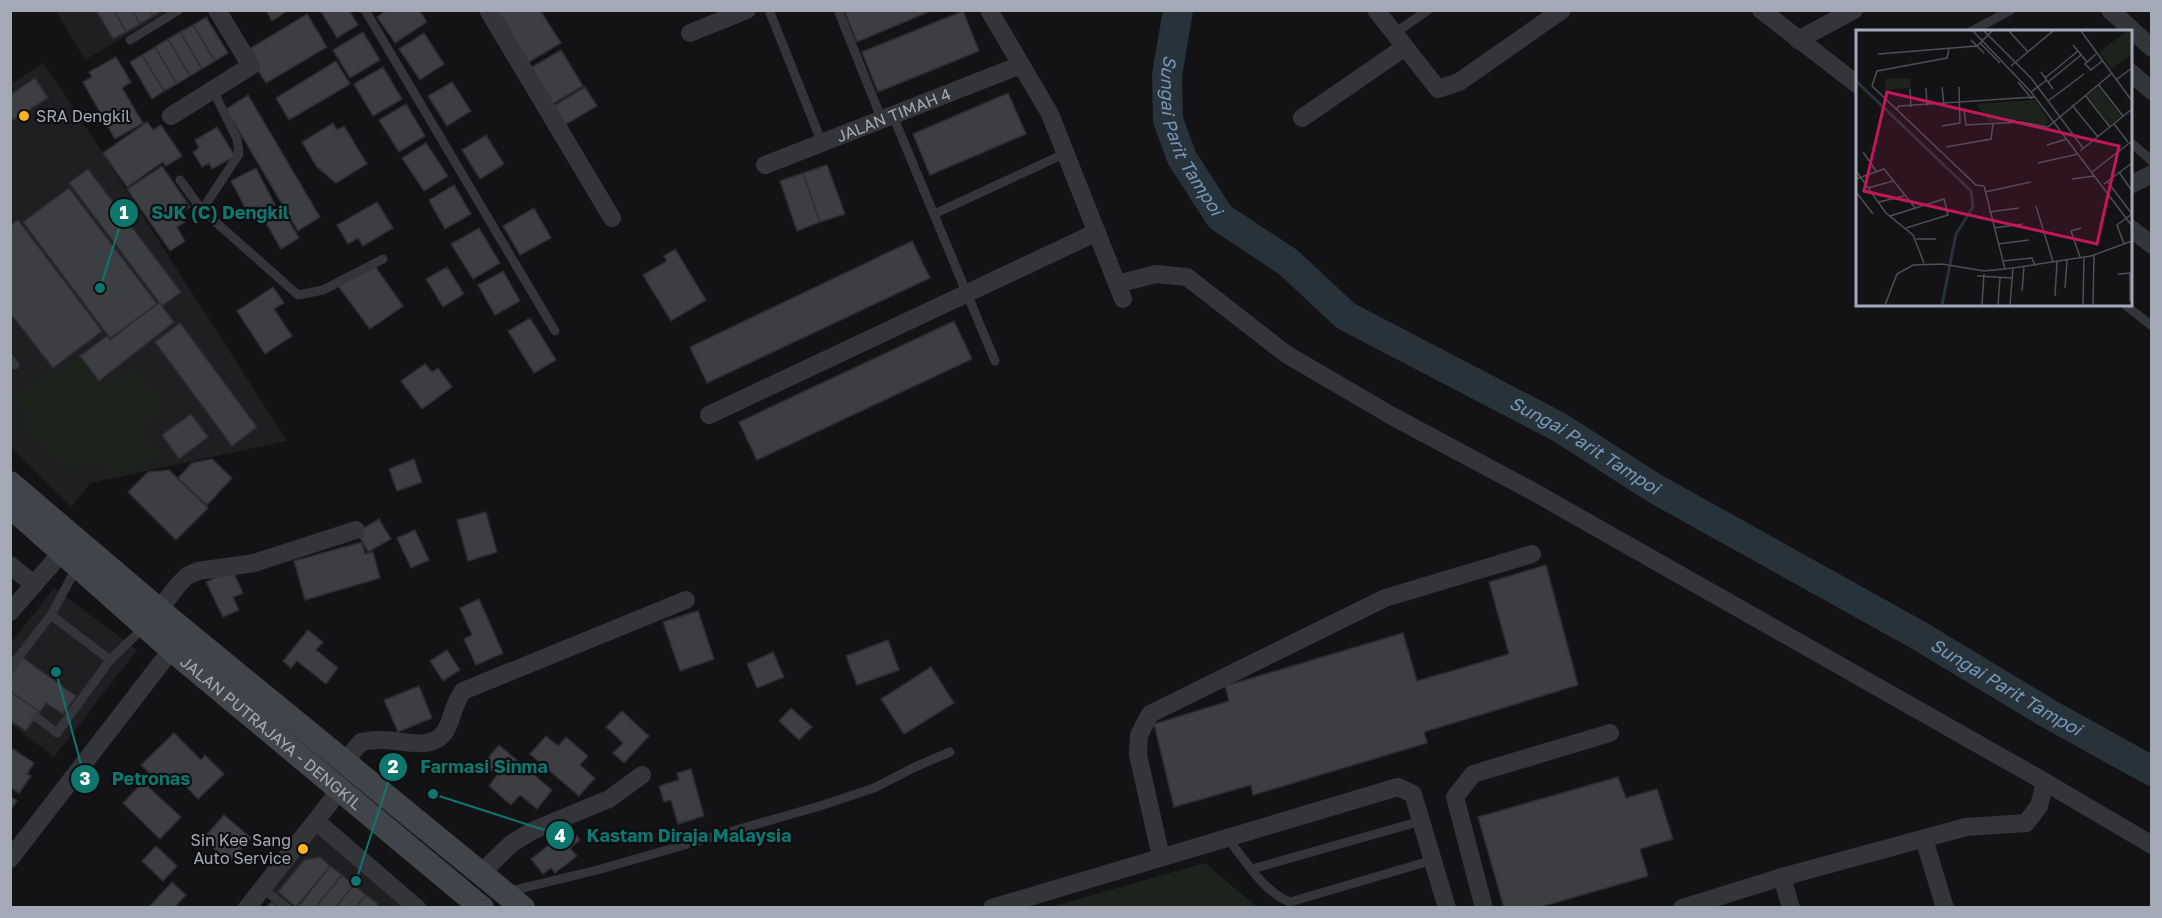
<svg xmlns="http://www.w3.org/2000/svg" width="2162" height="918" font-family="'Golos Text',sans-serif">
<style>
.built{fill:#1f1f22}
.green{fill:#1b231c}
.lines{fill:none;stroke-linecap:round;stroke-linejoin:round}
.river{stroke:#28323a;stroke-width:30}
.building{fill:#3c3e43;stroke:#2d2d31;stroke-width:1.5}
.service{stroke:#34353a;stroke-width:9}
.minor{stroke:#34353a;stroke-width:18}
.secondary{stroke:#42444b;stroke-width:24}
.poi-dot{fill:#ffb321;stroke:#0e0e10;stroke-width:2}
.labels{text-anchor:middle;stroke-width:4.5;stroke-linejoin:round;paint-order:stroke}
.street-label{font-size:16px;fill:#a3a9b7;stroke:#0e0e10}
.poi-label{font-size:16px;fill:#a3a9b7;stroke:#0e0e10;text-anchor:start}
.water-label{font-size:18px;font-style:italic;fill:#7798b5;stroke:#0e0e10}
.inset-river{fill:none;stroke:#28323a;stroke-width:3}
.inset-road{fill:none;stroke:#4d4f56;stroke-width:1.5}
.view{fill:#c2185b;fill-opacity:0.15;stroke:#c2185b;stroke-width:3}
.inset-edge{fill:none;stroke:#a3a9b7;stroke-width:3}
.leader{fill:none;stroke:#0f766e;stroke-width:2}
.callout-dot{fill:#0f766e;stroke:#0e0e10;stroke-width:2}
.mark-label{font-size:18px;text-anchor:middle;font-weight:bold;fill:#fff}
.callout-label{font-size:18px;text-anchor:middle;font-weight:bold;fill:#0f766e;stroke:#0e0e10;stroke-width:4.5;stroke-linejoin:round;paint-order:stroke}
</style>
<rect width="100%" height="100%" fill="#131315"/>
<path class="built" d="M56 11H168L85 60Z
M43 63 66 96 287 441 90 483 72 507 11 448 10 85Z
M54 588 137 650 54 757 11 724V643Z
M317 830 408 907H292L270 889Z"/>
<path class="green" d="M79 356 103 389 132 368 164 404 137 434 163 454 124 474 88 461 71 470 21 426 24 413 13 397Z
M1205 863 1257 907H1050Z"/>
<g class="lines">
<path class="river" id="s1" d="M1178 10 1167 75 1168 120 1182 158 1220 217 1288 262 1346 316 1559 427 1654 488 1918 635 2049 714 2152 771"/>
</g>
<path class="building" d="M96 10H114L126 32 113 39Z
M114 10H132L140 24 126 32Z
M132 10H150L153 16 140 24Z
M150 10H163L153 16Z
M266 10H289L272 21Z
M320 10H349L358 25 337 38Z
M387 10H419L427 22 395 43 377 17Z
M491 10H540L561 43 524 65Z
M844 10H933L857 42Z
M963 11 979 51 878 92 862 52Z
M307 14 327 47 266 83 246 51Z
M206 17 228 53 215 61 193 25Z
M193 25 215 61 202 69 180 32Z
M180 32 202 69 190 76 168 39Z
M363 32 380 60 350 78 333 50Z
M424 33 444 64 420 80 399 49Z
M168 39 190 76 177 84 155 47Z
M155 47 177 84 164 91 142 55Z
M561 50 583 86 546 108 525 71Z
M142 55 164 91 152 99 130 62Z
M116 57 131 82 122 88 143 123 115 139 83 82 92 77 89 72Z
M336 61 350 84 289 120 276 98Z
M383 67 402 99 373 116 354 84Z
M35 78 48 98 13 120 10 116V95Z
M452 82 471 111 447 126 428 96Z
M585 87 597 106 563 126 552 107Z
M1008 93 1026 134 930 175 913 134Z
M248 95 320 217 298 231 226 109Z
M406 104 425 136 399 152 379 120Z
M147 122 153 130 161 125 182 156 166 166 163 162 127 187 103 153Z
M333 123 337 130 344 126 367 164 336 183 316 166 302 142Z
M217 127 235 156 212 169 209 163 202 167 193 152 199 148 195 140Z
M486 135 504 164 480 179 462 150Z
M426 143 448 176 424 191 402 158Z
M827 165 845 214 820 222 803 173Z
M162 166 190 207 181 213 186 221 177 227 185 241 170 251 127 189Z
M256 168 275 205 261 212 257 206 247 211 231 181Z
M88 169 181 292 162 306 69 183Z
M803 173 820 222 797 231 780 181Z
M454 185 471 214 445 229 429 200Z
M69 188 157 304 110 338 23 222Z
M377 202 393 228 363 246 358 238 348 244 337 225Z
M281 207 299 238 281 249 263 218Z
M534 208 551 238 520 255 503 226Z
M18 220 102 331 53 368 10 313V225Z
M479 228 500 263 473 279 451 244Z
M912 241 930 278 707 383 690 347Z
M675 249 706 300 671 321 643 275 667 261 664 256Z
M372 262 403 306 370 329 338 286Z
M447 267 464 294 443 307 426 279Z
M503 271 520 301 495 315 478 285Z
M273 287 284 303 274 309 292 336 265 354 237 311Z
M159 302 174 322 99 381 80 356 107 336 110 340Z
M530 318 556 360 534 373 508 331Z
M954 321 972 359 757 460 739 422Z
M180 323 257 427 232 446 155 342Z
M425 364 432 372 438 368 452 387 422 409 401 381Z
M191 414 208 437 179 459 162 435Z
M212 459 232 478 207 505 178 478 192 463Z
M414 459 422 482 397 491 389 469Z
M169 470 208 508 176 540 128 492 148 472Z
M486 512 497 552 468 561 457 520Z
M379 519 391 539 368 552 357 532Z
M415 530 429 560 411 568 397 538Z
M362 542 365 554 373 552 380 578 305 600 294 561Z
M1546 565 1578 685 1424 732 1427 743 1253 795 1251 785 1174 807 1154 724 1229 701 1225 686 1403 633 1417 681 1509 654 1489 582Z
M232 570 243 593 233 597 239 610 223 617 206 582Z
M479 599 503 653 476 665 464 639 472 635 460 608Z
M698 611 714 659 680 671 663 622Z
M308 630 323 642 316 650 338 668 326 684 297 661 291 668 283 661Z
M888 640 899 670 857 685 846 656Z
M447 650 460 670 443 681 430 661Z
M773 652 784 677 757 688 747 664Z
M23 658 76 696 63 714 46 703 40 712 10 691V675Z
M931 667 954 703 904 734 881 699Z
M419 686 432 718 398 732 384 700Z
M10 691 40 712 26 731 10 720Z
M791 708 812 727 799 740 779 721Z
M622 711 649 736 624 763 613 753 623 743 606 727Z
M174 733 201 760 205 755 224 774 198 799 174 774 162 785 141 765Z
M546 736 558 746 566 737 588 756 580 765 595 778 579 796 530 754Z
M499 745 552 790 537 809 520 795 511 805 489 786 497 775 483 764Z
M13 749 34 763 27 774 31 776 19 793 10 787V752Z
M691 769 704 816 678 824 671 800 664 802 659 786 679 780 677 773Z
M1618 777 1626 798 1657 789 1673 839 1640 849 1648 876 1537 908H1504L1478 817Z
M143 782 181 817 160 839 123 803Z
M10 796 17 801 10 810Z
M224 815 251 838 229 862 203 839Z
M571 828 580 840 570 848 577 856 555 873 551 868 543 874 531 859Z
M156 846 177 866 163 881 142 861Z
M320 857 330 866 296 907 278 892 304 860Z
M330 866 342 875 315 908H297Z
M342 875 354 885 335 908H315Z
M172 882 186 895 174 908H148Z
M354 885 366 895 355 908H335Z
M366 895 378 904 375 908H355Z
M271 902 278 908H266Z"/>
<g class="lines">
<path class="service" d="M365 10 555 331
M769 10 822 143
M838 10 882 120
M1970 32 2011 10
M1395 33 1428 10
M130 40 179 10
M893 116 995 361
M2130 142 2152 161
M180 180 202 210 298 295 323 290 383 259
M202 210 239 154 237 139 213 90
M934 214 1066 153
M2124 304 2152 326
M10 359 15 365
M77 567 51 615 110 660 144 627
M10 668 51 615
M36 717 57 733 110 660
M1227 838C1245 859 1263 892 1290 902L1433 860
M1252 869 1421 821
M262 888 287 908
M507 892 601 869 823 805 874 788 915 767 950 752"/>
<g class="minor">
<path d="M488 10 612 218"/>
<path d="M989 10 1050 114 1123 299"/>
<path d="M1376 10 1438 89 1459 82 1562 10"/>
<path d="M1761 10 1858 85"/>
<path d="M2110 10 2152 48"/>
<path d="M690 33 747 10"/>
<path d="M1798 40 1854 10"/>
<path d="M2130 72 2152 91"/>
<path d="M171 116 251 66 217 10"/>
<path d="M1302 118 1405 47"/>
<path id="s2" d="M765 165 1021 65"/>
<path d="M2130 185 2152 174"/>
<path d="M2130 228 2152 245"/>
<path d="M1117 284 1156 274 1187 277 1286 354 1392 416 1534 492 2045 782 2152 845"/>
<path d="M709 415 1097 232"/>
<path d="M10 565 34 585"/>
<path d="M159 610 178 585 187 576 198 571 254 563 356 530"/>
<path d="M10 612 63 551"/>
<path d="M345 761 361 742C367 741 374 740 380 740 402 739 432 753 446 730 453 717 453 705 463 691L686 600"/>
<path d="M316 821 417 908"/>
<path d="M1924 839 1945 908"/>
<path d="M1161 857 1138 755 1139 735 1150 714 1385 598 1532 554"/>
<path d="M10 859 179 640"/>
<path d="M481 873 512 843 534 830 609 799 642 775"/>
<path d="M1782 877 1791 908"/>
<path d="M247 908 340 790"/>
<path d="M992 908 1398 787 1413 794 1447 908"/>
<path d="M1484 908 1455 797 1473 774 1610 733"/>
<path d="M1682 908 1782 877 1966 827 2026 823 2039 806 2045 782"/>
</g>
<g class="secondary">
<path d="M10 483 159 610 523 908"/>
<path id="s3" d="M10 506 172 650 482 908"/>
</g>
</g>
<g class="poi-dot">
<circle cx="24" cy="116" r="6"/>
<circle cx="303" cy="849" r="6"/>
</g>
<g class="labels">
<g class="street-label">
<text dy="6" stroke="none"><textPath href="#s2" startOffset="138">JALAN TIMAH 4</textPath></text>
<text dy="6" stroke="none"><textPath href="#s3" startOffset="346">JALAN PUTRAJAYA - DENGKIL</textPath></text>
</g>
<g class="poi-label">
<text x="36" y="122">SRA Dengkil</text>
<text x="291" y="846" text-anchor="end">Sin Kee Sang<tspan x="291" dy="18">Auto Service</tspan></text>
</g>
<g class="water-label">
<text dy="6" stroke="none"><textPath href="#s1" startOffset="132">Sungai Parit Tampoi</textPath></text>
<text dy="6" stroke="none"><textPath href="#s1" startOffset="654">Sungai Parit Tampoi</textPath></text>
<text dy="6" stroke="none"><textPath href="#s1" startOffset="1140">Sungai Parit Tampoi</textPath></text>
</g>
</g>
<g transform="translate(1856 30)">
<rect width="276" height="276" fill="#131315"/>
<path d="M271 1H276V24L256 39 243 22ZM54 48V58L29 60V49ZM242 56 265 86 254 95 231 65ZM179 70 193 92 189 96 167 90 133 92 120 74Z" fill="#1b231c"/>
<path class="inset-river" d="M0 51 115 161 117 177 100 204 86 275"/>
<path class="inset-road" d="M117 1 175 62 276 196M128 1 175 48 227 118M153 1 172 22M225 1 276 71M115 10 128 23M124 13 144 33M217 15 231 32M93 19 91 28 21 41 16 56 120 155 128 156M22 24 121 16 136 1M240 24 229 34 235 40 246 31M155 36 197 1M185 42 197 59M189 48 222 21M260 50 276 38M162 52 176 69M192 52 225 25M242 54 267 86M86 57 88 75M70 58 71 76M54 59 55 77M175 62 191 50M229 65 254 97M192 71 228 44M216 75 242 107M108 79 110 95 166 92 192 97 255 44M40 80 43 76 179 67M258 94 272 112M86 96 104 93 103 57M191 115 211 109M90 117 135 109 137 94M224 121 276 79M7 122 20 141M182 133 222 124M0 141 30 183 57 205 68 233M236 142 276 111M263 142 276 161M0 149 28 139 60 179M216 149 238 146M251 151 276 184M248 154 276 133M128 156 149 239M12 158 37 151M0 162 17 184M129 162 175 152M23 172 48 166M180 176 197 232M133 182 163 178M34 186 88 169 92 185 50 198M138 198 167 194M60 209H80M142 214 173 210M268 214 261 195 276 184M224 227 215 201 225 198M147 231 176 228 179 236M262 244 274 243V271M121 246 157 248M209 258 211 230M166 261 168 237M199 266 201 232M29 275 41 244 57 235 86 234 128 241 157 238 235 226 276 211M126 275 128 244M142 275 144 248M154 275 157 238M227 275 228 227M237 275 238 225"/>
<path class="view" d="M31 62 263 116 241 214 8 161Z"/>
<rect width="276" height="276" class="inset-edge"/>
</g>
<path class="leader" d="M100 288L124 213M356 881L393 767M56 672L85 779M433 794L560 835"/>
<g class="callout-dot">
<circle cx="100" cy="288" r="6"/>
<circle cx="356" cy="881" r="6"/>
<circle cx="56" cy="672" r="6"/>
<circle cx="433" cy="794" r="6"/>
<circle cx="124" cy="213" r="15"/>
<circle cx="393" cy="767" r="15"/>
<circle cx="85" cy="779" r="15"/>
<circle cx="560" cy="835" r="15"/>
</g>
<g class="mark-label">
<text x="124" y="219">1</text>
<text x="393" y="773">2</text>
<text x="85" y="785">3</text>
<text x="560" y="842">4</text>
</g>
<g class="callout-label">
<text x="220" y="219">SJK (C) Dengkil</text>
<text x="484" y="773">Farmasi Sinma</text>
<text x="151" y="785">Petronas</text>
<text x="689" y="842">Kastam Diraja Malaysia</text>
</g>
<rect width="2162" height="918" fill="none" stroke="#a3a9b7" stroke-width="24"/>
</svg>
